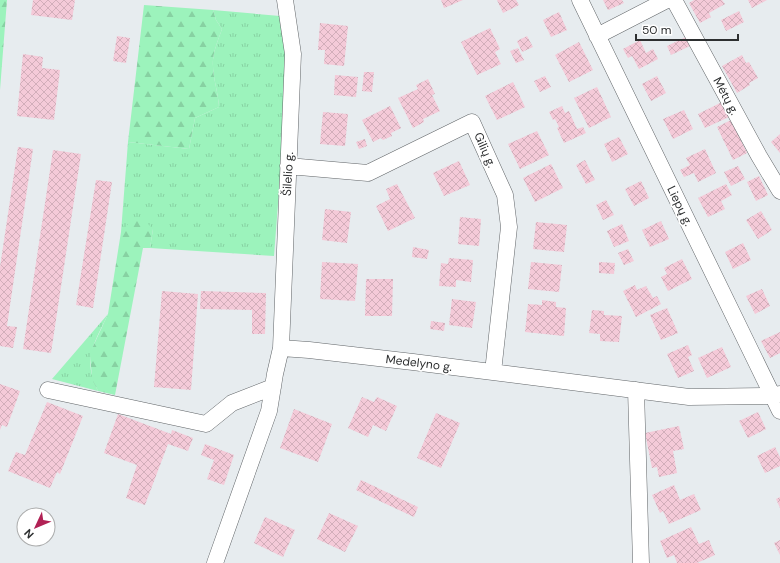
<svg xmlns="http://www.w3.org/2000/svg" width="780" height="563" font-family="'DM Sans',sans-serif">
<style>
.grass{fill:url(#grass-tufts)}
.forest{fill:url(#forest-firs)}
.building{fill:url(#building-cross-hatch)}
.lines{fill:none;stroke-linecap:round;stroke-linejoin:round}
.minor-casing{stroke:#616568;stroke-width:17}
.minor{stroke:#fff;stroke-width:16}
.labels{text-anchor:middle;stroke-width:3.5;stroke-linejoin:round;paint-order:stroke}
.street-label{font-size:12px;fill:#2d2f30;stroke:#fff}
</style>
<defs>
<pattern id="grass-tufts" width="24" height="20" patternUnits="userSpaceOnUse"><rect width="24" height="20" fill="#9cf3bc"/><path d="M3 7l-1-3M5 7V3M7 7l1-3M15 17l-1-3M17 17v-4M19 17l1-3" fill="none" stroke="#87d1a2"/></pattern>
<pattern id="forest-firs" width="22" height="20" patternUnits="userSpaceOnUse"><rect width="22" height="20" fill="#9cf3bc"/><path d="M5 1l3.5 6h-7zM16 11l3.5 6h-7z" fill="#87d1a2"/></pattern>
<pattern id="building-cross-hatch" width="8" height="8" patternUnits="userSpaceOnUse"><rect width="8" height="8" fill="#f4cad8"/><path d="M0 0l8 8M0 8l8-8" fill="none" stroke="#d2aeba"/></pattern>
</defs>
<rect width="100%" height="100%" fill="#e7ecef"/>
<path class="grass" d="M213 10 280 16 288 74 274 256 150 248 153 229 121 232 128 142 189 149 195 118 219 107C218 90 212 76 213 60 214 49 219 38 222 29L216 20Z
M108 314C94 344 82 359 98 391L52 379Z"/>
<path class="forest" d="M0 0H7L0 90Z
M144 5 213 10 216 20 222 29C219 38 214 49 213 60 212 76 218 90 219 107L195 118 189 149 128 142Z
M142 218 153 229 150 248H143L115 395 98 391 92 379 90 353 108 314 121 232 131 221Z"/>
<path class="building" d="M33 0H75L72 20 31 15Z
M441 0H463L444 8Z
M497 0H516L519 5 503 13Z
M603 0H622L624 3 608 10Z
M694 0H722L725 4 709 13 711 17 700 23 689 3Z
M748 0H767L752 8Z
M739 11 744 22 726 31 721 20Z
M559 12 567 30 551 37 543 20Z
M320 23 348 26 344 66 324 64 325 50H318Z
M490 28 500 49 495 52 501 64 477 75 461 42Z
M117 36 130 38 126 63 113 61Z
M527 36 533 47 522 52 517 41Z
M686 37 690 46 671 55 667 46Z
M640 40 646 53 653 49 658 59 639 69 632 56 628 58 623 49Z
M579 42 593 70 569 82 555 55Z
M518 48 524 60 516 63 510 51Z
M23 54 43 57 42 68 60 70 54 120 17 116Z
M742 55 746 63 749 62 758 78 749 83 750 85 737 93 722 66Z
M364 72H374L372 92 362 91Z
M335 75 358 77 356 97 334 95Z
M545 76 551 87 540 92 534 81Z
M657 76 666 93 651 101 642 84Z
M428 79 435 94 432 95 440 111 423 119 424 122 413 128 398 98 418 89 416 85Z
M513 82 525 107 497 120 485 96Z
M597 87 611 117 589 128 574 98Z
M722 102 729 117 705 128 698 114Z
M390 106 401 128 391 133 392 136 383 140 381 138 373 142 362 120Z
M562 106 565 113 569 111 577 129 583 127 586 133 564 143 557 128 559 127 555 119 553 120 549 112Z
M684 110 693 129 673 139 663 119Z
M323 112 348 114 345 146 320 144Z
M731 120 747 153 733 160 717 127Z
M537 131 549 155 520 169 508 144Z
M780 134V153L771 142Z
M619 137 628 154 612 162 604 144Z
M365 139 367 146 359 149 356 142Z
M18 147 33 149 7 326 17 327 13 348 0 346V267Z
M705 149 716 173 698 182 694 173 684 177 680 170 690 165 686 158Z
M53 150 81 154 51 353 23 349Z
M585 160 595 180 586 184 576 165Z
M459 161 470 185 444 196 433 173Z
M551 164 563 188 535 202 523 178Z
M738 166 745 179 731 186 724 172Z
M759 176 768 195 756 201 747 182Z
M96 180 112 182 93 308 76 305Z
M641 181 649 198 634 206 625 189Z
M397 184 415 218 388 231 376 206 390 199 386 189Z
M726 184 732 195 721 201 725 209 708 217 698 198Z
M606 200 614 215 603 220 596 205Z
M325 209 351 212 347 243 322 240Z
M761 211 772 230 758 239 746 220Z
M460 217 481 219 479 246 458 244Z
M661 221 669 239 650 247 642 230Z
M536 222 567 225 564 252 533 249Z
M622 224 629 241 614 247 607 231Z
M743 243 751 260 733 269 725 252Z
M413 247 429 250 427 259 412 257Z
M628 249 634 261 624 265 618 253Z
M449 258 473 260 471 282 456 280V287L439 286 441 263 448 264Z
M682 259 692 279 668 291 661 277 667 274 664 268Z
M322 262 358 264 355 301 320 299Z
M531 262 562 265 559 292 528 289Z
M599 262 615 263 614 274 599 273Z
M366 279H393L392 316H365Z
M635 285 637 290 646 286 653 298 657 296 661 304 636 317 623 291Z
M762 289 770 306 755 314 746 296Z
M162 291 198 294 191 390 154 387Z
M201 291 266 293 265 334H252V310L200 309Z
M452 299 476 302 472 328 449 325Z
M542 300 556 302V307L566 308 564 336 525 332 528 304 542 305Z
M667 308 678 333 661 340 650 315Z
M592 310 604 311V315L622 316 619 342 600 341V334L589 333Z
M431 321 445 323 444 331 430 329Z
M780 332V353L770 358 761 341Z
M688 345 692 355 688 357 694 371 678 378 667 354Z
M722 347 731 367 707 378 698 358Z
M0 384 20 391 7 427 2 425 0 430Z
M362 397 374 402 377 397 397 406 386 431 373 425 368 437 348 428Z
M47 402 83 416 60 474 57 472 50 488 8 471 16 452 25 455Z
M294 409 332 424 318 462 280 448Z
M758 412 766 429 748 438 739 421Z
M436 413 460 423 441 468 417 458Z
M118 414 171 434 172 430 193 438 188 451 168 444 145 505 126 498 137 465 104 453Z
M679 426 684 449 673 451 677 473 659 477 657 467 652 468 645 433Z
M205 444 234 455 224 485 207 479 214 460 201 455Z
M775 447 780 457V466L765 473 757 456Z
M361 480 418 507 414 517 356 490Z
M674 485 680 500 694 494 701 510 669 524 663 511 660 513 652 495Z
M780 497V508L776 499Z
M329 513 358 526 345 552 317 539Z
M265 517 295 530 283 557 254 543Z
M691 527 699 544 709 540 715 555 697 563H677L674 555 667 558 660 541Z
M780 540V555L774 543Z"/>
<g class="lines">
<defs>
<path id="minor" d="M580 0 780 411
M674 0 759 156 780 191
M597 36 667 0
M288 166 368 173 472 122 505 195 509 227 493 372
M281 348 309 350 413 362 689 397 772 396 780 394
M48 390 206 424 232 403 273 387
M636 390 641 563
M215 563 269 411 275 374 281 348 293 54 285 0"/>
</defs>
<use href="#minor" class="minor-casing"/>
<use href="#minor" class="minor"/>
</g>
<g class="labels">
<g class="street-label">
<text transform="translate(726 96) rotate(62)" y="4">Mėtų g.</text>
<text transform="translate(485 150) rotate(66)" y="4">Gilių g.</text>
<text transform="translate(288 174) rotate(-87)" y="4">Šilelio g.</text>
<text transform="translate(680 206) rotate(64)" y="4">Liepų g.</text>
<text transform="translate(419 363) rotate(7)" y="4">Medelyno g.</text>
</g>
</g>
<g transform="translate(36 527) rotate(226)"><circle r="19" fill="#ffffff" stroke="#abacac"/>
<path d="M0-3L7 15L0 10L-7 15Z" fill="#b12155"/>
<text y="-6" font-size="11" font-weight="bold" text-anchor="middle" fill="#2d2f30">N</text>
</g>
<path d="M636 34v6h102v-6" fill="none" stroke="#2d2f30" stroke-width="2"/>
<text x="642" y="34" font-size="12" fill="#2d2f30" stroke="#ffffff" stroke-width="3" paint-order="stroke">50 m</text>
</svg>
